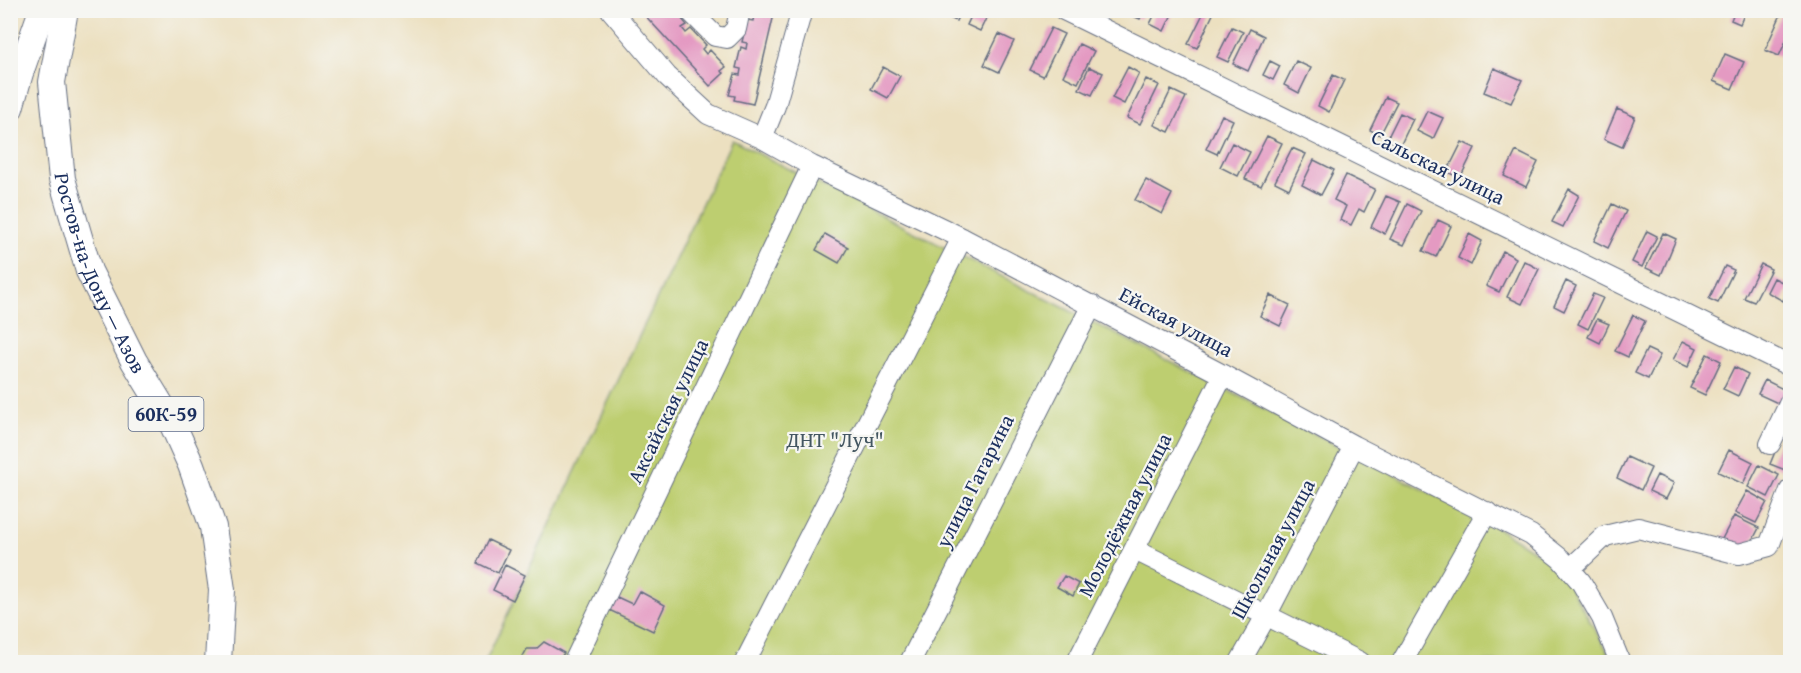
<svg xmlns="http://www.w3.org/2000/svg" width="1801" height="673" font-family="'Gentium Book Plus',serif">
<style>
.green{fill:#bdce70;stroke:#6c7e67;stroke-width:1.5}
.building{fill:#e49ac2}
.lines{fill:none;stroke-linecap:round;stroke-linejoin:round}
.minor-casing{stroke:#646d80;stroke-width:22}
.major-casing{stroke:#646d80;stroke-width:28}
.minor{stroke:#fff;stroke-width:20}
.major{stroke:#fff;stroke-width:26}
.labels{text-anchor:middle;stroke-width:4.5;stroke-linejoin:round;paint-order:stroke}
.shield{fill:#f6f6f2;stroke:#5d6b8a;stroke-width:1.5}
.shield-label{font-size:20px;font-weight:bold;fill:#1b2f5e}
.street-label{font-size:21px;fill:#1b2f5e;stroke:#f6f6f2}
.park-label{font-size:21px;fill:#445762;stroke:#f6f6f2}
</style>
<rect width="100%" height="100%" fill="#f6f6f2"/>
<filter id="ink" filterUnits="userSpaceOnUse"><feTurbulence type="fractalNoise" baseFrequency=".0167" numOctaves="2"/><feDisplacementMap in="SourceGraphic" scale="12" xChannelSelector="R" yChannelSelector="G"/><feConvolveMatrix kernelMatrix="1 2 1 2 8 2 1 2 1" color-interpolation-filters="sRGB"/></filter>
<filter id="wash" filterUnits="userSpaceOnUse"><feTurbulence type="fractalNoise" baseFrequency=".008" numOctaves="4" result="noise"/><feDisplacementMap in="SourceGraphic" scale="24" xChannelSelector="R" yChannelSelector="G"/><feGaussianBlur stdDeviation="1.35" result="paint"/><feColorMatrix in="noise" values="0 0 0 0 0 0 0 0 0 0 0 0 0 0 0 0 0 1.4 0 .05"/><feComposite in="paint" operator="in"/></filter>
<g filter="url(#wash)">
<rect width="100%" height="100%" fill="#ece0c0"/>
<path class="green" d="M732 140 1488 522 1558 566 1614 662H485Z"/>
<g id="blocks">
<path class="building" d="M640 10H666L668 13 674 10 687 25 682 28 686 33 691 29 706 45 702 49 706 54 710 50 726 67 721 71 724 73 710 86Z
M749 10H775L753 104 734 100 735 96 729 95 735 74 740 75 741 69 736 68 741 47 746 49 747 43 742 42 747 20 753 21 754 15 749 14Z
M943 10H961L956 21 941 14Z
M974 10H990L980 31 967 25Z
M1129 10H1144L1140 19 1128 14Z
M1157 10H1174L1164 31 1150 24Z
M1205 10 1214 12 1197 48 1188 44Z
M1735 10H1746L1740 24 1731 20Z
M1783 10H1790V32L1779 56 1765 50Z
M1232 27 1243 32 1228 62 1217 57Z
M1051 28 1064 34 1043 76 1030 70Z
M1250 29 1264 36 1248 71 1233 64Z
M999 34 1014 41 999 72 984 65Z
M1079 44 1094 51 1078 83 1063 76Z
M1725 54 1744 62 1732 89 1713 81Z
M1270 61 1280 66 1273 80 1263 75Z
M1296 61 1311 68 1299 93 1284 85Z
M883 67 900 76 888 98 871 89Z
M1089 67 1103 73 1092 95 1079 89Z
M1128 67 1139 73 1124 104 1112 98Z
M1494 68 1522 80 1511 103 1484 92Z
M1333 75 1344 80 1329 112 1318 106Z
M1146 79 1159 85 1140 124 1127 118Z
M1171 90 1186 97 1169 132 1154 125Z
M1386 97 1397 102 1380 135 1370 130Z
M1617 109 1635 117 1622 147 1604 139Z
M1427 111 1443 118 1433 139 1417 131Z
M1400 113 1413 119 1400 146 1387 139Z
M1222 115 1233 120 1217 154 1206 149Z
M1267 136 1282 143 1261 186 1245 179Z
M1462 142 1475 148 1460 178 1447 172Z
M1232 143 1250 152 1238 176 1220 167Z
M1292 148 1306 154 1289 189 1275 182Z
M1516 151 1538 162 1526 187 1504 176Z
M1314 160 1334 170 1321 195 1302 185Z
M1346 175 1375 189 1364 212 1359 209 1351 225 1340 220 1346 206 1334 200Z
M1146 180 1172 194 1162 214 1135 200Z
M1569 189 1579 195 1563 227 1552 222Z
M1386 196 1400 202 1385 234 1371 227Z
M1407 204 1421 211 1404 245 1390 239Z
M1612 204 1626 211 1608 248 1594 241Z
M1438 220 1451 226 1436 257 1423 251Z
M1647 231 1657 236 1642 267 1632 262Z
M1663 233 1676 239 1661 275 1646 268Z
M825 234 848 247 839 263 816 250Z
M1469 234 1482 241 1471 265 1458 258Z
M1503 251 1516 258 1499 292 1486 286Z
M1524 261 1539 269 1522 304 1507 297Z
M1761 264 1771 269 1754 302 1744 298Z
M1725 266 1734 270 1718 303 1709 299Z
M1774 278 1790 286 1783 301 1767 292Z
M1566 281 1576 286 1564 311 1554 306Z
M1593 294 1603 298 1588 329 1578 324Z
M1270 295 1290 305 1280 326 1260 316Z
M1633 315 1645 321 1628 357 1615 351Z
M1597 319 1609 324 1600 343 1588 337Z
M1683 341 1697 348 1688 367 1673 360Z
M1647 349 1660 355 1648 379 1635 373Z
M1707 354 1721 361 1705 395 1690 388Z
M1734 367 1748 374 1738 396 1723 389Z
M1765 380 1789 392 1782 405 1758 394Z
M1782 435 1790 438V472L1770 464Z
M1729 450 1753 462 1743 484 1718 472Z
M1627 457 1651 468 1641 490 1617 478Z
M1759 465 1779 475 1768 497 1748 487Z
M1657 475 1674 483 1666 499 1649 491Z
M1747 491 1767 502 1756 523 1735 513Z
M1734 516 1759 528 1747 551 1722 539Z
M488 540 509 550 498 573 477 563Z
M505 565 525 575 513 600 493 590Z
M1064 576 1079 584 1073 596 1057 587Z
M639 591 665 605 653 631 609 610 617 597 632 604Z
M544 642 564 653 558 662H530L522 658 527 649H536Z"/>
</g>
</g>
<g filter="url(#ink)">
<use href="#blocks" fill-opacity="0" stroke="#646d80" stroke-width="1.5"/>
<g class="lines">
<defs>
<path id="minor" d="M611 10 667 76 708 114 762 138 812 166 962 238 1223 375 1354 446 1531 535 1561 559 1581 582 1602 618 1620 662
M689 10 715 36 727 38 736 29 740 10
M1064 10 1790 366
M762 138 775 106 802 10
M1770 444 1790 402
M1135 550 1360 662
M1570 569 1605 536 1638 528 1739 554 1769 546 1790 490
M574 662 812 166
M745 662 962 238
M910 662 1092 305
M1077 662 1223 375
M1240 662 1266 616 1354 446
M1402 662 1487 512"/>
<g id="major">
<path id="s1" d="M65 10 52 82 62 179 89 271 134 361 173 425 191 465 213 527 222 590 218 662"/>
<path d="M10 108 20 73 42 10"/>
</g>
</defs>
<use href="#minor" class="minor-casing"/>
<use href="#major" class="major-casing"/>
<use href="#minor" class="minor"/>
<use href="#major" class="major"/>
</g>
</g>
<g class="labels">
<rect class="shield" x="128.5" y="397" width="75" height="34" rx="4.5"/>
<g class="shield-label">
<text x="166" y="421">60К-59</text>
</g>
<g class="street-label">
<text transform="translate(1438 167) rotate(26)" y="7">Сальская улица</text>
<text dy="7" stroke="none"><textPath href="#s1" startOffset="272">Ростов-на-Дону — Азов</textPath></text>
<text transform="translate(1176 322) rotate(28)" y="7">Ейская улица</text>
<text transform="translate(668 411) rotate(-64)" y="7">Аксайская улица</text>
<text transform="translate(975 481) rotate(-63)" y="7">улица Гагарина</text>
<text transform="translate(1125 515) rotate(-63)" y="7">Молодёжная улица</text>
<text transform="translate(1273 549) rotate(-62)" y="7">Школьная улица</text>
</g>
<g class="park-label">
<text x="835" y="447">ДНТ "Луч"</text>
</g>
</g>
<rect width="1801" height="673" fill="none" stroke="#f6f6f2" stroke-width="36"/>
</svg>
